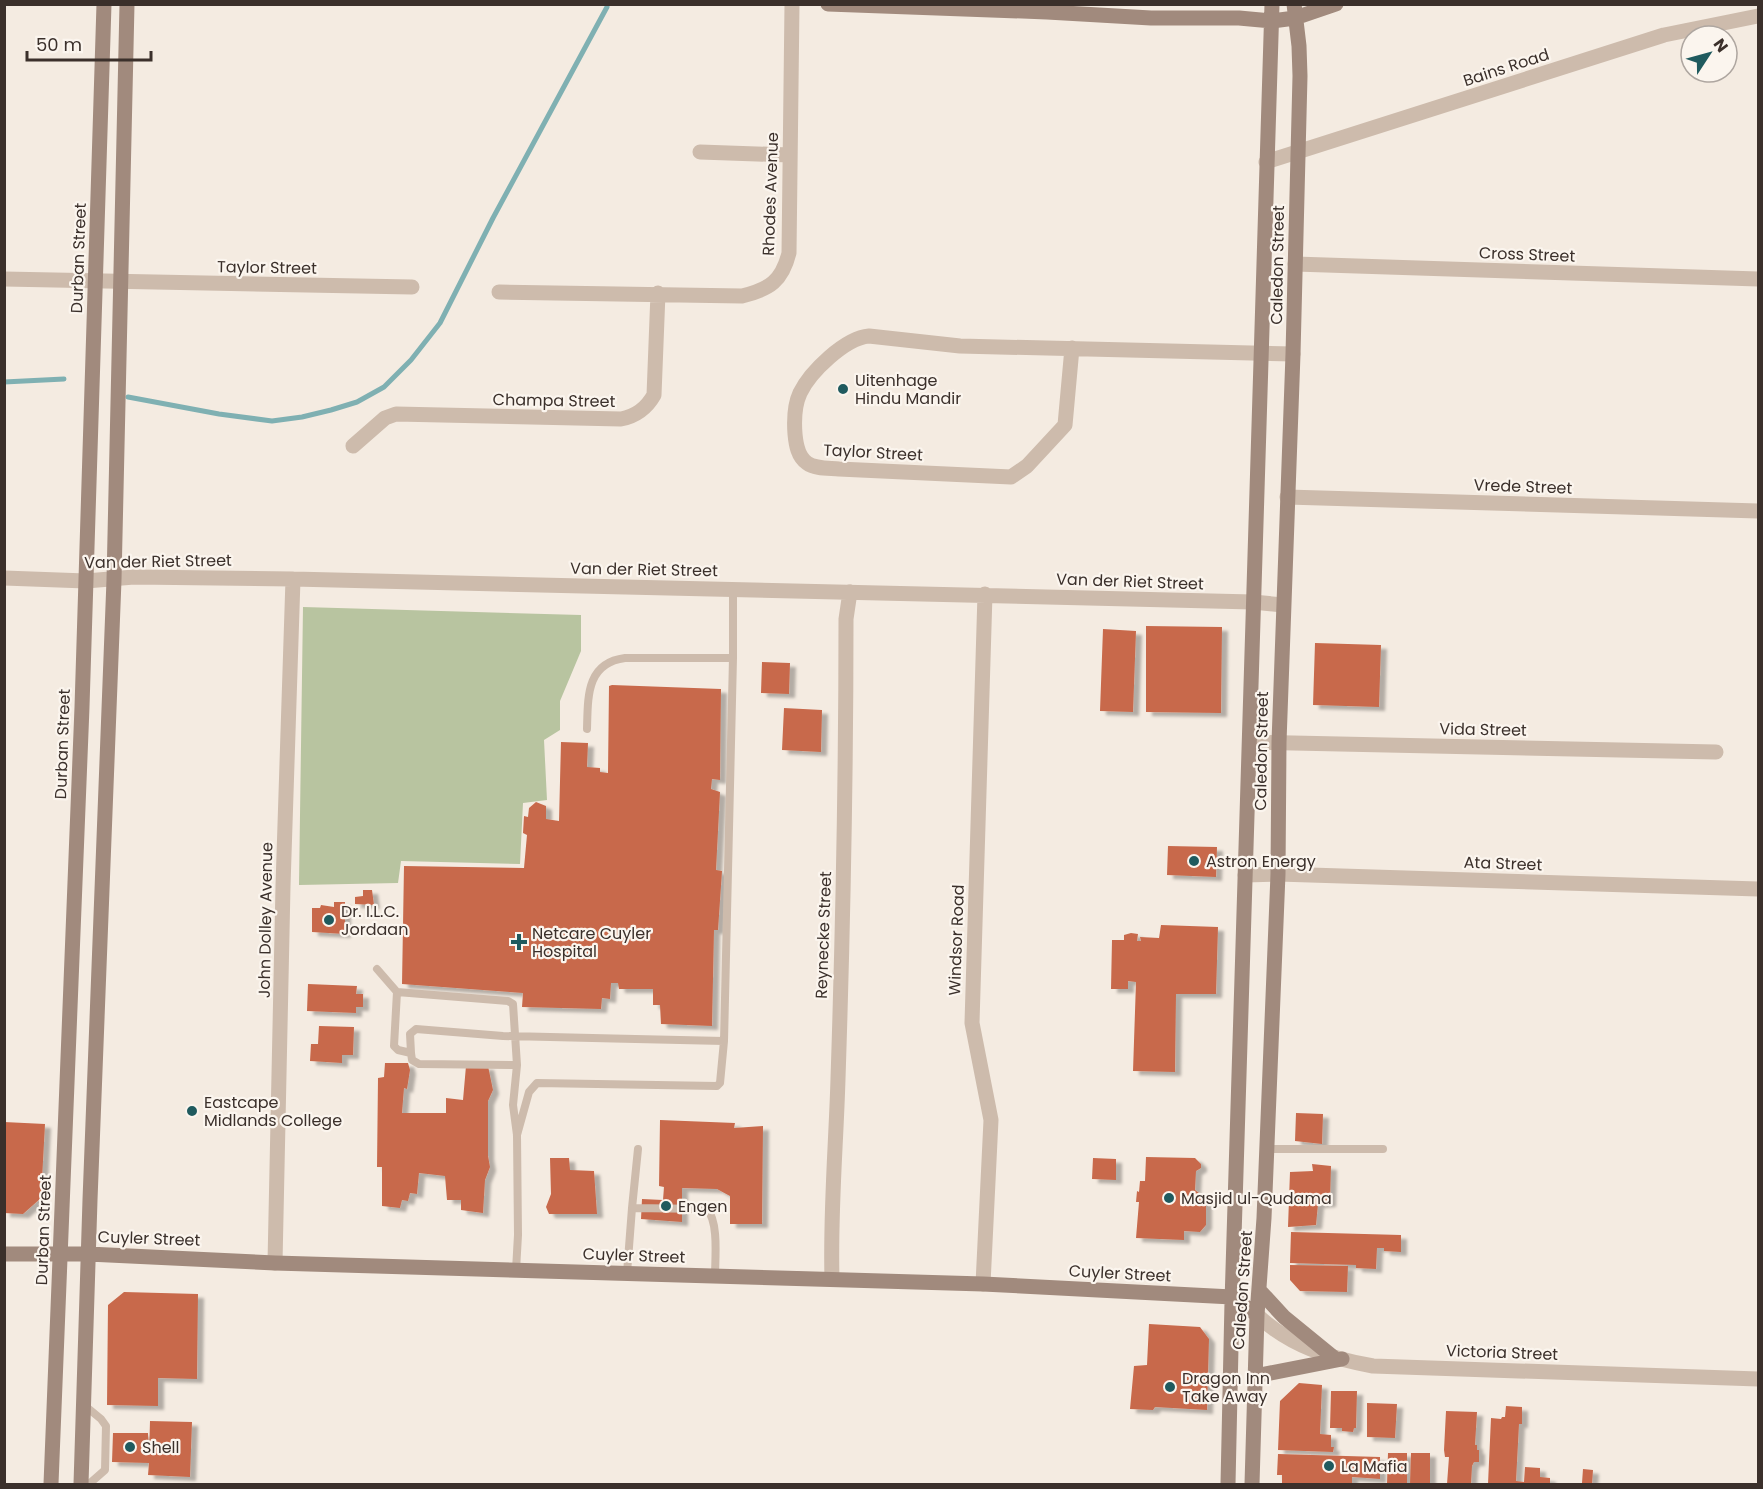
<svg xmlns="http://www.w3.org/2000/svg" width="1763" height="1489" font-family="Poppins,sans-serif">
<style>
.green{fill:#b8c4a0}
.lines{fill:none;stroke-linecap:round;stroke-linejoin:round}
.stream{stroke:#7fb0b2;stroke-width:5}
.building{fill:#c8694b;filter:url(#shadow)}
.lane{stroke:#cdbbac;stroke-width:8}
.street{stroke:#cdbbac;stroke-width:15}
.secondary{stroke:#a18a7d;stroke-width:15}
.poi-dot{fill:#1f5a5e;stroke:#fbf5ee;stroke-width:2}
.labels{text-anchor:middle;stroke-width:4.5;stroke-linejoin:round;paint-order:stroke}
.street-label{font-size:16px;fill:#3b302b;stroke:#fbf5ee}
.poi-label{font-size:16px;fill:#3b302b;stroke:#fbf5ee;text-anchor:start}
</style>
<defs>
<filter id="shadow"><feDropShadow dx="6" dy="4" stdDeviation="1.5" flood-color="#0004"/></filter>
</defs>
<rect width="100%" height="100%" fill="#f4ebe1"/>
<path class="green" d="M303 607 581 615V651L560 701V730L544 740 547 800 523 803 520 864 401 861 398 883 299 885Z"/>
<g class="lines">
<path class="stream" d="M4 382 64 379
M128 397 219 414 272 421 302 417 331 410 357 402 384 387 411 360 440 323 493 218 607 7"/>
</g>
<path class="building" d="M1146 626 1222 627 1221 713 1146 712Z
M1103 629 1136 631 1133 712 1100 711Z
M1315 643 1381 645 1379 707 1313 705Z
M762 662 790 663 789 694 761 693Z
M612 685 721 689 720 780 712 779 711 789 720 792 716 870 722 871 718 930H714L712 1026 661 1024 660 1005H653V989H619L618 983H611L610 999 602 998 601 1009 522 1007 523 993 402 984 404 866 524 868 527 835 523 833 524 816 528 817 529 808 536 802 546 806V819L559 821 561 742 588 743 587 767 600 768V772L608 773 609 686Z
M784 708 822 710 821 752 782 750Z
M1168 846 1217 847 1216 877 1167 875Z
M363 890H372L374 905 355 904V897L363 896Z
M334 902H345V934L312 932V908H320L321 905 334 907Z
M1161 925 1218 927 1216 994H1176L1175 1072 1133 1071 1136 982 1128 981V989H1111L1112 940H1124V935L1131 933 1138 934 1137 941H1141L1140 937 1159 938Z
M308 984 357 986 356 994H363V1007H356V1013L307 1011Z
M319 1026 354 1027 353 1055H342V1063L310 1061 311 1044H318Z
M385 1063H408L410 1070 407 1089 404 1088 402 1113H446V1098L463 1100 466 1066H488L493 1090 488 1101V1156L490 1167 485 1180 483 1213 461 1210V1200H447L445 1176 419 1173 417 1194 410 1193 408 1201 402 1200 400 1208 382 1206V1167H377L378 1078 384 1077Z
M1296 1113 1323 1114 1322 1144 1295 1141Z
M660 1120 735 1123 734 1128 763 1126 762 1224H730V1196L717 1189 682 1188V1222L641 1219 642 1199 663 1200 664 1187 659 1186Z
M4 1122 45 1124 41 1198 23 1214 4 1213Z
M1146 1157 1195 1158 1201 1164V1168L1196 1171 1195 1190 1199 1193V1198L1206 1199V1225L1200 1232 1184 1231V1240L1136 1238 1139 1202H1136L1137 1191 1139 1192 1140 1181H1145Z
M550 1158H569L570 1170 594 1171 597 1214H549L546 1207 551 1194Z
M1093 1158 1116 1159V1180L1092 1179Z
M1312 1164 1331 1166 1330 1203 1318 1204 1316 1225 1288 1227 1290 1172 1313 1171Z
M1291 1232 1401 1235V1252L1384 1251V1248H1377L1376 1269 1356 1268V1265L1290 1263Z
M1290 1265 1348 1266 1347 1292 1300 1291 1290 1280Z
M124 1292 198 1294 197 1379 158 1378V1406L107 1405 108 1305Z
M1149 1324 1200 1327 1209 1339 1207 1410 1155 1407 1153 1410 1130 1409 1134 1366 1147 1365Z
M1299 1383 1322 1385 1320 1434 1331 1435V1447H1334L1333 1452 1278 1450 1280 1401Z
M1331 1391H1357L1356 1428H1354L1353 1432 1342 1431V1428H1330Z
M1367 1403 1397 1404 1395 1438 1367 1437Z
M1506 1406 1522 1407V1424H1519L1516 1481 1524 1482 1525 1467 1540 1468V1477L1550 1478V1484H1488L1491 1418 1501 1419 1502 1417H1505Z
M1446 1411 1477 1412 1475 1445H1477V1450H1479V1462H1474L1472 1466 1471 1484H1447L1449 1457H1445L1444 1450Z
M150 1421 192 1422 190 1477 148 1475 149 1463 112 1462 113 1433H148L149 1456Z
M1388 1453H1407V1484H1387Z
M1411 1453H1430V1484H1410Z
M1278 1454 1380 1457V1479L1352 1477V1484H1282V1475H1277Z
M1583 1469 1593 1470 1592 1484 1582 1483Z"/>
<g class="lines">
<path class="lane" d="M733 590V658
M587 729C588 697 586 663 625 658H733L724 1041
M377 969 397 992
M411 1053 412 1060 419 1064 517 1065
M638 1149 632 1208 707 1209C719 1222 715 1259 715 1276
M1267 1149H1383
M516 1270 518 1235 517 1135 513 1105 517 1065 513 1004 508 1001 397 992 394 1046 398 1050 411 1053 410 1034 416 1029 503 1036C577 1037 650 1040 724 1041L720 1083 717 1086 537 1083 529 1092 517 1135
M627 1273 632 1208
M84 1405 101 1419 106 1426 105 1470 89 1484"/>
<path class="street" d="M700 152 790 155
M1266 162 1664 35 1758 16
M1295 264 1758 279
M4 279 412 287
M499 292 742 296C770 289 782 281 789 253L792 4
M1072 348 1065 425 1027 466 1011 477 839 469C829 468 815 469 807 463 798 457 796 445 795 434 794 421 794 406 800 393 810 372 845 338 869 336L960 346 1293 354
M353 446 385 418 396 414 621 419C636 416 646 409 654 395L658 293
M1287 497 1758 511
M4 578 86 581 134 577 293 579 1253 602 1283 605
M1250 742 1716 752
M1245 875 1278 874 1758 889
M275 1263 283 886 293 579
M832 1279C830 1212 836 1146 838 1079 843 926 846 773 846 619L850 592
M983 1284 991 1120 972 1023 985 594
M1257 1315C1290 1346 1329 1358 1373 1366L1758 1379"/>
<path class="secondary" d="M828 4 1047 12 1151 18H1239L1272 21 1295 18 1336 4
M4 1254H88L275 1263 983 1284 1232 1297 1257 1315
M1259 1290 1284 1317 1333 1357
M1255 1376 1342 1359
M51 1484 82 707 104 4
M81 1484 90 1200 114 580 127 4
M1228 1484 1232 1302 1272 4
M1252 1484 1257 1315 1264 1218 1278 874 1279 742 1293 354 1300 76 1299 46 1294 4"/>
</g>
<g class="poi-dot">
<circle cx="843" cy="389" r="6"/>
<circle cx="1194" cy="861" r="6"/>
<circle cx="329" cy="920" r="6"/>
<path d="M516 933h6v6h6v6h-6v6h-6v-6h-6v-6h6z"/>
<circle cx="192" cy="1111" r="6"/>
<circle cx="1169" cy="1198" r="6"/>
<circle cx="666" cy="1206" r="6"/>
<circle cx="1170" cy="1387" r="6"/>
<circle cx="130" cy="1447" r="6"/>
<circle cx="1329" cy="1466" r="6"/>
</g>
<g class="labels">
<g class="street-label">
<text transform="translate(1506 67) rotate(-18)" y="6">Bains Road</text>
<text transform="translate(770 194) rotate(-88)" y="6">Rhodes Avenue</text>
<text transform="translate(1527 254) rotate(2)" y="6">Cross Street</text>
<text transform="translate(78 258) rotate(-88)" y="6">Durban Street</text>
<text transform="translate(1277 265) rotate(-89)" y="6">Caledon Street</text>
<text transform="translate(267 267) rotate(1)" y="6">Taylor Street</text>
<text transform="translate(554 400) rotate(1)" y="6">Champa Street</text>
<text transform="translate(873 452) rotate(3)" y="6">Taylor Street</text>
<text transform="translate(1523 486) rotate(2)" y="6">Vrede Street</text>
<text transform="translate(158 561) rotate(-1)" y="6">Van der Riet Street</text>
<text transform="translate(644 569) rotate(1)" y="6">Van der Riet Street</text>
<text transform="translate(1130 581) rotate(2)" y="6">Van der Riet Street</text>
<text transform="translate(1483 729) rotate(1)" y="6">Vida Street</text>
<text transform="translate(62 744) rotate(-88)" y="6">Durban Street</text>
<text transform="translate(1261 751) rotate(-89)" y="6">Caledon Street</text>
<text transform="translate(1503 863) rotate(2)" y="6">Ata Street</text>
<text transform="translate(265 920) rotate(-89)" y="6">John Dolley Avenue</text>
<text transform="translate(823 935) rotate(-88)" y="6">Reynecke Street</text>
<text transform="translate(956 940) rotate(-88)" y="6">Windsor Road</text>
<text transform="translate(43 1230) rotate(-88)" y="6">Durban Street</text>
<text transform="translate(149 1238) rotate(2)" y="6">Cuyler Street</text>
<text transform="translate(634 1255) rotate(2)" y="6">Cuyler Street</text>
<text transform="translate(1120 1273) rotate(3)" y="6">Cuyler Street</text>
<text transform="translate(1242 1290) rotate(-86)" y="6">Caledon Street</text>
<text transform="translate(1502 1352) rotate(2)" y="6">Victoria Street</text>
</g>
<g class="poi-label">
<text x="855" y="386">Uitenhage<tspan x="855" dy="18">Hindu Mandir</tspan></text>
<text x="1206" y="867">Astron Energy</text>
<text x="341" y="917">Dr. I.L.C.<tspan x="341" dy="18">Jordaan</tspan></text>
<text x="532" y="939">Netcare Cuyler<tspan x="532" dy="18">Hospital</tspan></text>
<text x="204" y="1108">Eastcape<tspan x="204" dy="18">Midlands College</tspan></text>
<text x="1181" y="1204">Masjid ul-Qudama</text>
<text x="678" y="1212">Engen</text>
<text x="1182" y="1384">Dragon Inn<tspan x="1182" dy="18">Take Away</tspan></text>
<text x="142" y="1453">Shell</text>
<text x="1341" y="1472">La Mafia</text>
</g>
</g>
<rect width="1763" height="1489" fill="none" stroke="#3b302b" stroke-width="12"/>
<g transform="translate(1709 54) rotate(54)"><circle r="28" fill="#fbf5ee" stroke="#aea6a0" stroke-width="1.5"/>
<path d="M0-4.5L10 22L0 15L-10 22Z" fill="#1f5a5e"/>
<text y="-9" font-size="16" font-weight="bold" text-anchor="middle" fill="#3b302b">N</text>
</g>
<path d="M27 51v9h124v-9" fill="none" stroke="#3b302b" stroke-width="3"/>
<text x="36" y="51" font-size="18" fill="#3b302b" stroke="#fbf5ee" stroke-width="4.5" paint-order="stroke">50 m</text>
</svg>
